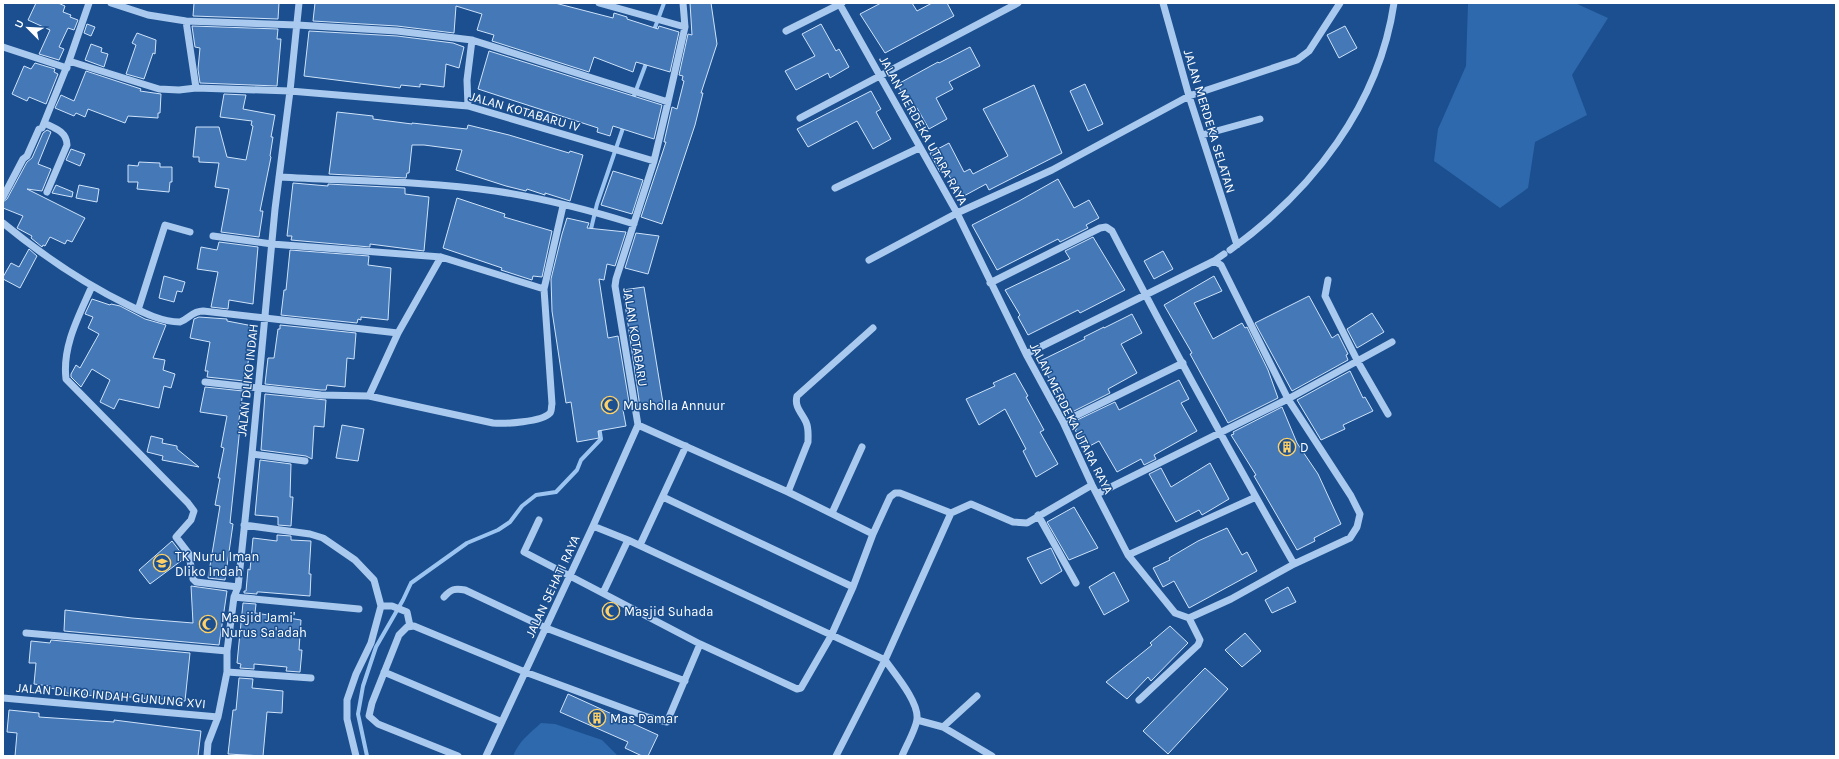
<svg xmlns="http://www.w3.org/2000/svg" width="1839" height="759" font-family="Karla,sans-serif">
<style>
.green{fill:#2e69ad}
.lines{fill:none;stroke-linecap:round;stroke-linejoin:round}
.stream{stroke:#9cc4f0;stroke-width:4}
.building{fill:#4478b7;stroke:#cfe3fa}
.minor{stroke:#a9c9ee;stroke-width:7}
.labels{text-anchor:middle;stroke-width:3;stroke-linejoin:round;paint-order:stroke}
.street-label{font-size:13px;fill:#fff;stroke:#1b4f8f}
.poi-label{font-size:13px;fill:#fff;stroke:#1b4f8f;text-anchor:start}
</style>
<rect width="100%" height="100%" fill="#1b4f8f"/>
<path class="green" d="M1468 3H1575L1608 18 1572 75 1587 115 1535 142 1528 188 1500 208 1434 161 1438 129 1466 66Z
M541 723 555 724 602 740 618 756H513C519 741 530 733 541 723Z"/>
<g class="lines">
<path class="stream" d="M653 33 664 3
M632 101 647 61
M590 233 597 204 624 125
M367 756 358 714 363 686 376 647 403 600 411 583 467 543 498 530 510 522 522 506 536 495 556 492 577 470 581 460 601 439 599 426"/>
</g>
<path class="building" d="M36 3H58L65 6 63 12 71 15 70 17 78 20 74 30 68 28 59 47 64 49 59 60 39 54 50 30 28 20Z
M194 3H279L278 19 193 16Z
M315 3H555L613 18 614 13 627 17V19L658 29 659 26 679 32 670 72 636 62 633 72 594 57 589 72 492 41 494 35 477 30 482 14 456 6 454 33 397 26 313 21Z
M690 3H711L717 44 701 93H703L695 125 662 224 641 217 666 142H664L672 107 677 109 684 81 682 80 683 76 679 75 688 34 692 35Z
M881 3H912L917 11 932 3H947L954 16 885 53 860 14Z
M87 24 95 27 91 36 84 33Z
M821 24 836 51 839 49 849 67 830 78 828 73 796 90 785 71 815 56 802 34Z
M192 26 278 29 277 39H281L277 86 200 83 198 69 200 48 195 47Z
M1345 26 1357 48 1339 58 1327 35Z
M309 31 397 36 453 43 464 47 459 68 446 64 444 87 420 84V87L401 85 400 88 304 76Z
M137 33 156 40 155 54 153 53 144 79 126 74 136 45 132 43Z
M91 44 102 48 101 52 108 54 104 67 85 60Z
M970 47 980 66 949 82 953 89 936 98 947 119 929 129 917 108 909 111 898 84 938 62 939 63Z
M489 51 662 105 654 139 613 126 610 136 597 132 598 128 478 89Z
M35 63 55 69 54 72 58 74 46 104 29 97 27 101 12 94 24 66 31 69Z
M86 71 141 89 140 91 161 94 160 113H158V118L128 116 125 123 88 109 85 117 76 113 74 116 55 108 61 95 74 101Z
M1085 84 1103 124 1088 131 1070 91Z
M1034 85 1062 153 989 190 986 184 962 197 945 169 940 172 930 153 949 143 964 172 970 169 973 174 1008 156 983 109Z
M871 91 881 109 876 112 891 139 873 149 857 121 808 147 797 129Z
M224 94 246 95 243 109 275 115 271 137H273L270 156 271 157 260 211H263L259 237 221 232 229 189 215 187 219 163 199 162V157H193L196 127H219L227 157 246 160 253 126 251 125 252 121 220 117Z
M337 112 373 116V119L412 124V123L467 129 468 125 509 135 569 153 570 151 583 155 570 201 545 193V195L527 189 526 191 506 186 456 170 462 150 424 145H412L409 173H407L406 178 329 174Z
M47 130 51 132 38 164 51 169 42 191 27 189 85 218 72 242 67 240 65 244 50 237 45 246 43 245 42 247 31 238 32 236 17 228 23 216 3 208V202L7 199 27 162 32 158 43 133Z
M71 149 85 154 80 166 66 160Z
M139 162 160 163V167H172V182H170L169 192 137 189 138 182H128V165L138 166Z
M613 171 643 180 632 214 601 205Z
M1058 179 1074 208 1089 200 1099 218 1086 225 1088 228 1060 242 1058 239 997 270 972 225 1019 201Z
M293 183 328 186V184L405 188V194L429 197 424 251 370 244V247L291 240 292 236H287Z
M56 185 73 192 72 197 52 193Z
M79 185 99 189 97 202 76 198Z
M457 198 505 214 504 217 552 231 542 277 533 276 532 280 501 270 502 268 443 248Z
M567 218 589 223 587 228 626 232 615 266 607 264 604 280 599 279 608 338 618 336 630 408 623 410 626 426 598 431 599 438 577 442 571 402 566 403 552 311 551 279 562 234Z
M636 233 659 236 648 274 625 268Z
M1093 237 1125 290 1080 313 1078 310 1028 335 1018 317 1020 315 1005 290 1070 259 1065 251Z
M219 242 258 247 253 304 229 300 228 309 211 307 218 272 197 269 201 247 217 250Z
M29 249 37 256 20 288 3 279V277L11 263 19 267Z
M290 250 369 256 368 265 391 268 388 320 361 317V320L358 319 357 323 281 315 284 290H286Z
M1163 251 1173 269 1154 279 1144 261Z
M164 276 185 282 182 292 177 291 174 302 159 298Z
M1214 276 1222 291 1194 303 1206 326 1213 339 1242 323 1245 328 1247 327 1268 370 1278 398 1228 423 1190 354 1192 353 1164 305Z
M644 287 663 403 640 407 623 290Z
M1309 296 1332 338 1338 334 1348 354 1346 355 1348 360 1292 391 1255 323Z
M92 299 110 305 111 304 120 306 145 319 166 325 153 358 165 360 163 370 175 374 171 388 164 386 159 408 119 399 114 409 100 402 110 380 92 369 81 387 71 377V374L76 365 80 368 99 334 88 328 93 317 85 314Z
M1372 313 1384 332 1357 348 1347 329Z
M1132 314 1142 333 1121 344 1137 373 1108 389 1110 393 1068 414 1040 361 1085 339 1084 337 1104 327V328Z
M199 317 227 319V321L253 326 246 378H244V381L207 377 208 371H205L210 342 190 338 194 319Z
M280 325 356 333 354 359 347 358 345 387 327 385 326 390H321L265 384 268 358H274L278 329H280Z
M1350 371 1363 398 1365 397 1373 411 1343 425 1345 429 1321 440 1297 400Z
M1015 373 1028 396 1026 397 1044 430 1040 432 1058 464 1036 477 1023 451 1026 449 1005 409 979 425 966 399 995 386 993 383Z
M1179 380 1189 399 1181 403 1197 431 1154 455 1156 459 1144 465 1141 459 1117 472 1099 441 1086 448 1075 430 1077 429 1073 422 1115 402 1119 410Z
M205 387 243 391 238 427H240L230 523 233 524 225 580 208 578 220 506 215 505 220 478H218L224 448 221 447 227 416 200 412Z
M265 394 326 400 324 427 314 426 312 459 306 456 261 450Z
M1282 407 1297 443 1318 474 1341 524 1314 538 1315 541 1297 550 1254 476 1256 475 1231 435 1234 434 1233 432Z
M342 425 364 429 358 461 336 458Z
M151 436 163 439 162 443 177 446V449L199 467 162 460 163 456 147 452Z
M260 460 291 464 290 497H293L291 526 278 525V517L255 515Z
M1210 463 1229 499 1202 515 1199 510 1176 522 1149 474 1161 468 1171 487Z
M1074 507 1098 548 1069 560 1047 522Z
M1227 528 1242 555 1247 552 1257 571 1189 608 1174 581 1163 587 1153 568 1170 560 1169 558 1198 541Z
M277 535 291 536V540L311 541 309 574H311L310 596 260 592H257V594L244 593V591H246L248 569 250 570 253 538 277 541Z
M172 541 185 558 150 584 139 570Z
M1051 548 1062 571 1041 584 1027 558Z
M1114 572 1129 601 1104 615 1089 587Z
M191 586 227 591 219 645 64 631 65 610 132 618 193 623Z
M1288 587 1296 602 1272 613 1265 600Z
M243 603 256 604 255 613 301 620 299 650H302L300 672 286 671 287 667 254 664V669L240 668 241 664 237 663Z
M1170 626 1188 643 1151 681 1148 677 1127 699 1106 682 1152 645 1150 643Z
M1245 633 1261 651 1242 667 1225 650Z
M51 640 190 653 185 701 153 698V699L118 696V698L86 695 66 693V690L48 688 49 686 34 684 36 663H29L31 641 50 643Z
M1205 668 1228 689 1168 754 1143 731Z
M239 678 253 679 252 688 283 691 282 713 267 712 263 756 228 754 233 710H236Z
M568 694 658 735 648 756H642L625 748 628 742 560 712Z
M9 710 39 713V717L114 722V720L201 731 198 756H15L17 733 7 732Z"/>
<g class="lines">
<path class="minor" d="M111 3 148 15 186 21 297 25 397 31 472 40 668 102
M599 3 685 27
M683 3 685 27 668 102 654 161 616 279 615 286 638 425 788 492 873 534
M839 3 957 213 1026 354 1063 422 1092 485 1128 555 1175 613 1189 618 1231 599 1294 564 1350 538 1357 527 1360 514 1351 496 1288 399 1097 494
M1163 3 1189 96 1237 245
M186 21 196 88
M786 31 842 3
M3 47 67 68
M69 61 159 89 179 90 196 88 290 91 468 106 654 161
M468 106 467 80 472 40
M800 118 1018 3
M44 123C55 128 67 132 67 145L47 192
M1202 135 1260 119
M279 177C350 181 424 181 495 191 542 198 589 210 634 224
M835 188 919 148
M3 197 23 159 27 156 39 129 42 128 69 61 89 3
M3 223C42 255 83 283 128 305 144 313 162 322 180 322 189 319 192 311 203 311L398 333
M213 236 272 244 441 257 544 289
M1230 250C1312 191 1379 105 1394 3
M869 260 957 213 1052 170 1189 96 1297 60 1309 51 1340 3
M1214 261 1224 254
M1328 280 1325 296 1358 362 1388 414
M990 283 1100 228 1106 227 1112 231C1170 343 1231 454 1294 564
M92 286C79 316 62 346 66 379L188 503 194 511 191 520 176 537 189 554 193 579 196 582 238 587
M138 310 165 225 190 232
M1026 354 1214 261 1221 265 1288 399 1392 342
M205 382 321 395 369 396 493 423C505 424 542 422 550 413 552 411 551 407 552 404L544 289 563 206
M369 396 398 333 441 257
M1063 422 1183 363
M252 454 305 461
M788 492 808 442C808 435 809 429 806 422 802 413 794 407 797 396L873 328
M663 497 853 587
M832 513 862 447
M1038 515 1076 583
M539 520 524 552 700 644
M244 525 310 534 323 538 355 560 374 580 381 606 371 643 356 674 347 700V719L356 756
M593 526 628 540 885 660 836 756
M640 545 686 446
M1128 555 1256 497
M603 593 628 540
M234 597 359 609
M444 597C451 589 455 588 465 590L546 628 685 681
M381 606H392L407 612 410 626
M26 633 227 651
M227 672 311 678
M384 672 502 722
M3 698 218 717
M1139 700 1198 645 1200 640 1189 618
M917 720 943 727 992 756
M943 727 977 696
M207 756 208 743 218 717 227 672V651L234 597 238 587 252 454 275 209 290 91 299 3
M458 756 378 724 369 716 372 703 399 635 407 627 414 626 525 672 647 717 667 722 700 644 797 689 801 688 831 636 853 587 873 534 890 497 895 493H900L951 513
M486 756 593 526 638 425
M902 756C906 746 916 729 917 719 919 702 895 674 885 660L951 513 971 504 1013 522 1027 523 1092 485"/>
</g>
<defs>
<symbol id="mosque-ring" viewBox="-11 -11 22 22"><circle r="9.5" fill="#1b4f8f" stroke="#ffd166" stroke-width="1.5"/><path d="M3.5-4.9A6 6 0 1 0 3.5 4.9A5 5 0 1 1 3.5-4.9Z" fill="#ffd166"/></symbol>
<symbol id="building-ring" viewBox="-11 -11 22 22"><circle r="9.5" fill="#1b4f8f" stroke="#ffd166" stroke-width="1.5"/><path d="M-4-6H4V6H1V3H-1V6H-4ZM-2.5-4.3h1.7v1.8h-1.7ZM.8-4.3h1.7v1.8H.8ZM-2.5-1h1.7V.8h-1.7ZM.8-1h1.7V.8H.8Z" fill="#ffd166"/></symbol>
<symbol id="school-ring" viewBox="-11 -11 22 22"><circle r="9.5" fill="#1b4f8f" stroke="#ffd166" stroke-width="1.5"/><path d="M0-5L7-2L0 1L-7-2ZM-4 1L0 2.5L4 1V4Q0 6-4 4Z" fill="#ffd166"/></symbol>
</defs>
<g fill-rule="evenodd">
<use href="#mosque-ring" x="600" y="395" width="20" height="20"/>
<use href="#building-ring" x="1277" y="437" width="20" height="20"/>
<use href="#school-ring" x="152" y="553" width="20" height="20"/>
<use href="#mosque-ring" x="601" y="601" width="20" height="20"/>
<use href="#mosque-ring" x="198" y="614" width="20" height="20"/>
<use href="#building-ring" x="587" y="708" width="20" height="20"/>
</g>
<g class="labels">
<g class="street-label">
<text transform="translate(525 111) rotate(16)" y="5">JALAN KOTABARU IV</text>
<text transform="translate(1210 121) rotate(73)" y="5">JALAN MERDEKA SELATAN</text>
<text transform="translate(924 130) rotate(61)" y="5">JALAN MERDEKA UTARA RAYA</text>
<text transform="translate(636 337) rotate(81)" y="5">JALAN KOTABARU</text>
<text transform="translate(247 380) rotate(-84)" y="5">JALAN DLIKO INDAH</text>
<text transform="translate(1072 418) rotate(63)" y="5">JALAN MERDEKA UTARA RAYA</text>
<text transform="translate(552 586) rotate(-65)" y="5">JALAN SEHATI RAYA</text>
<text transform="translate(111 695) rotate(5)" y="5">JALAN DLIKO INDAH GUNUNG XVI</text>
</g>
<g class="poi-label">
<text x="623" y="410">Musholla Annuur</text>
<text x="1300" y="452">D</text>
<text x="175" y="561">TK Nurul Iman<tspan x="175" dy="15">Dliko Indah</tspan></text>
<text x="624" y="616">Masjid Suhada</text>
<text x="221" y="622">Masjid Jami'<tspan x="221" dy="15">Nurus Sa'adah</tspan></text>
<text x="610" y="723">Mas Damar</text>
</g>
</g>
<rect width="1839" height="759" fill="none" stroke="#ffffff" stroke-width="8"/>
<g transform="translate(28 28) rotate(294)" stroke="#1b4f8f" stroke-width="3" paint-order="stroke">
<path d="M0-3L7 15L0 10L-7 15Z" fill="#ffffff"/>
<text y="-6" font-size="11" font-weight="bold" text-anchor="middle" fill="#ffffff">U</text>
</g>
</svg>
